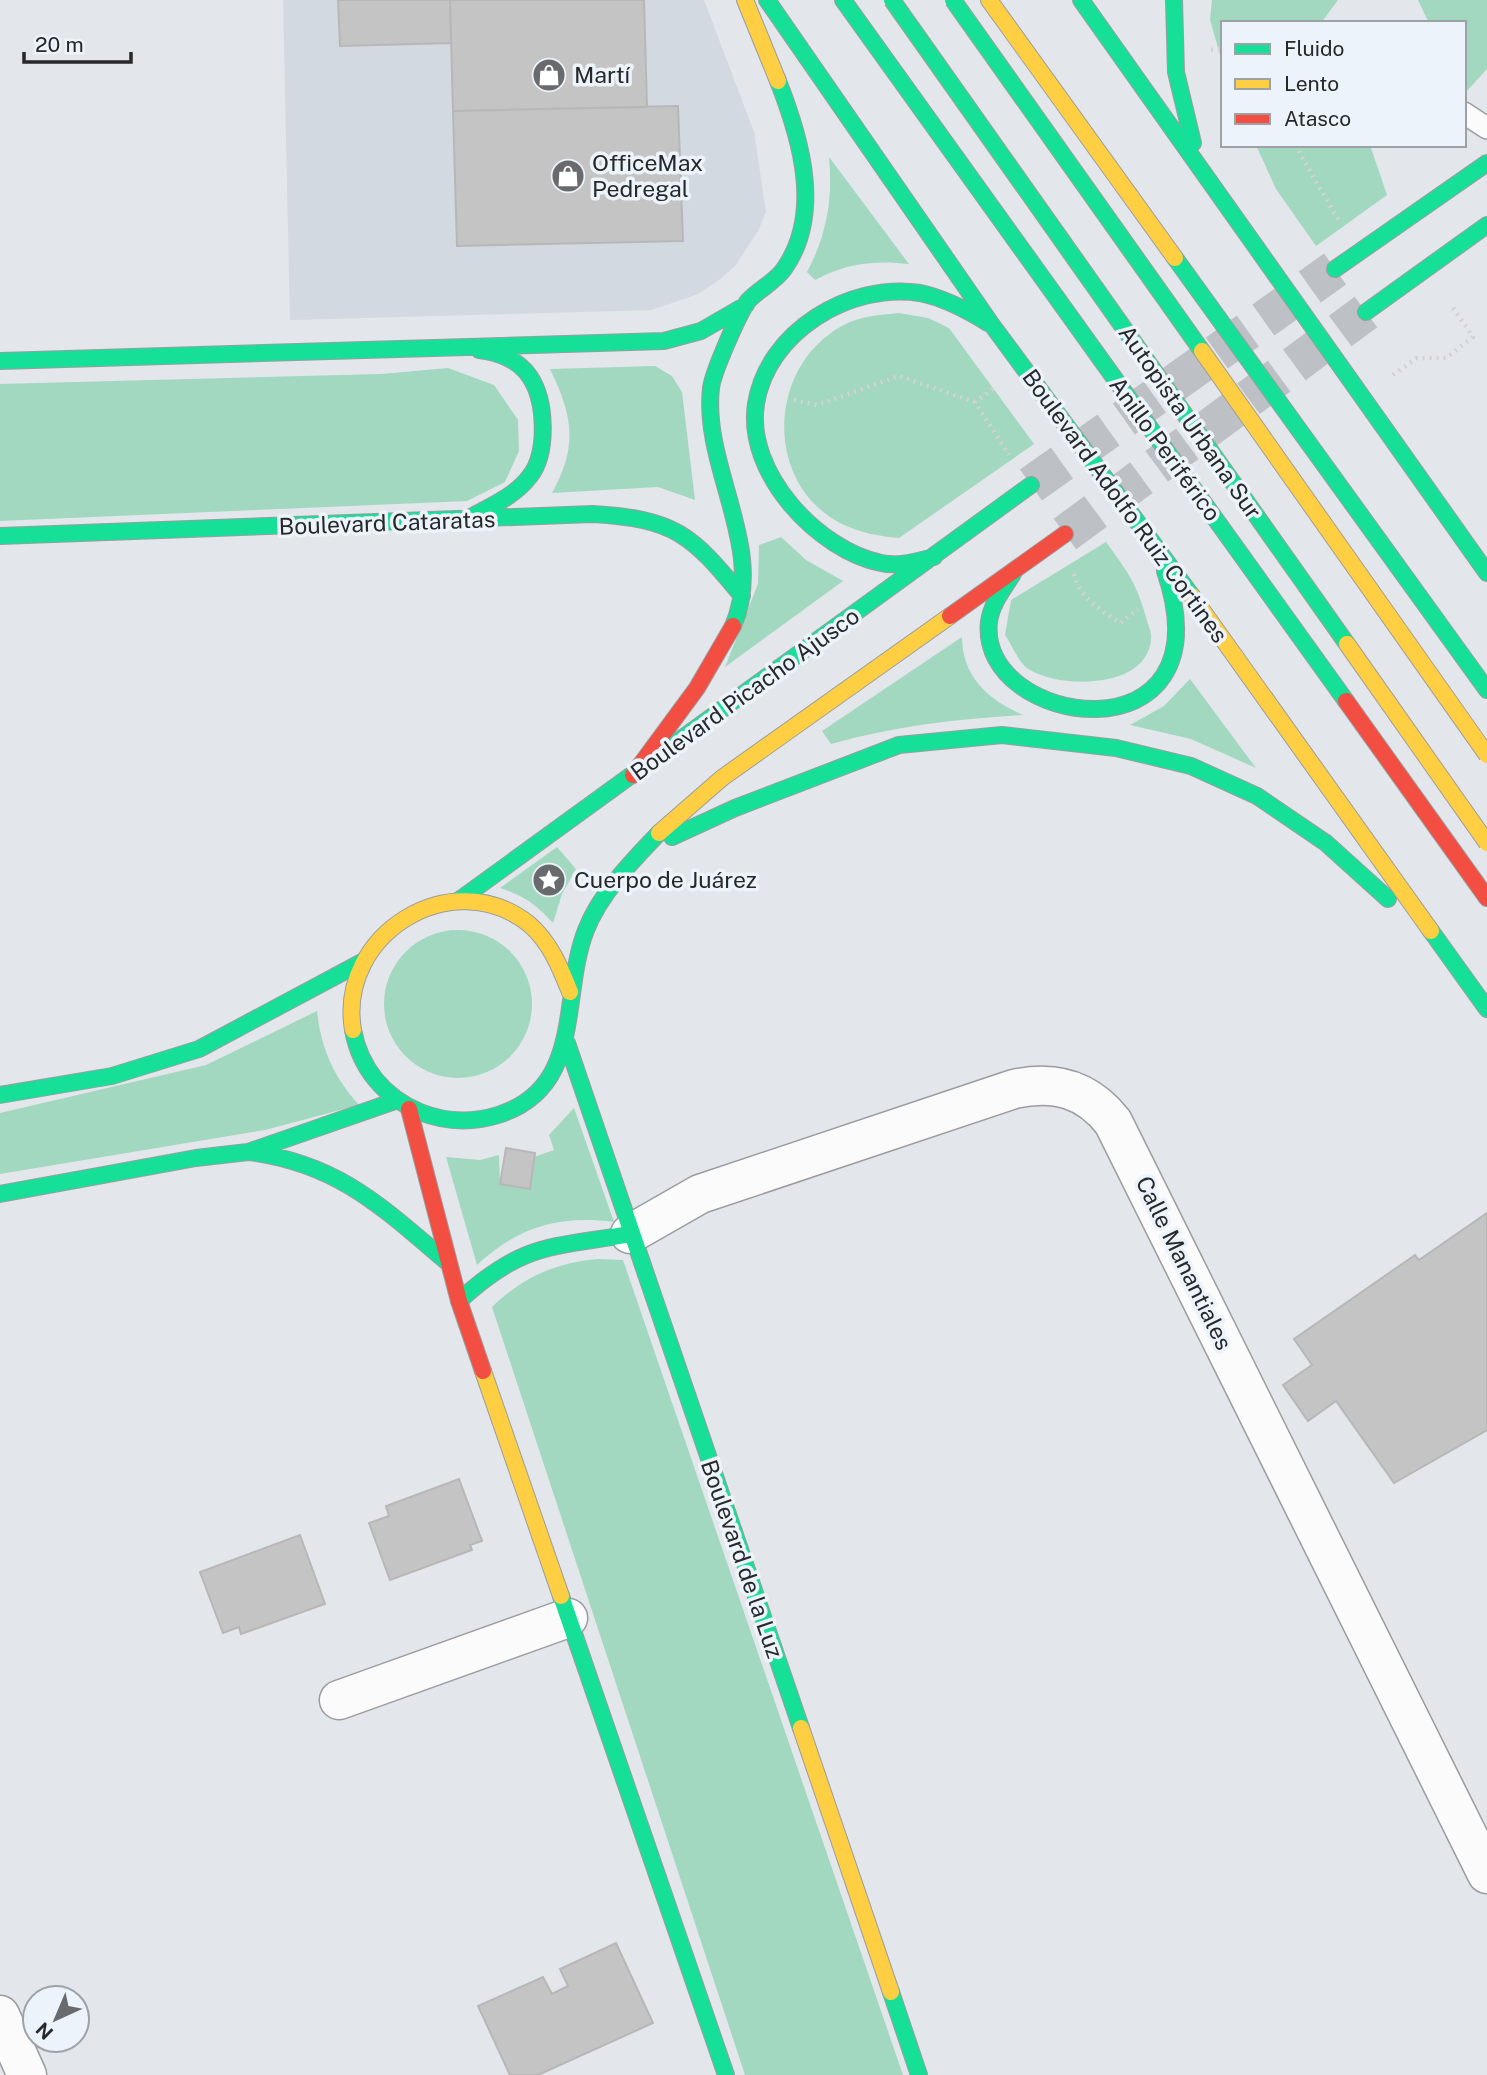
<svg xmlns="http://www.w3.org/2000/svg" width="1487" height="2075" font-family="'Public Sans',sans-serif">
<style>
.built{fill:#d2d9e1}
.green{fill:#a2d8bf}
.building{fill:#c4c4c5;stroke:#b7b7b8;stroke-width:2}
.lines{fill:none;stroke-linecap:round;stroke-linejoin:round}
.secondary-tunnel{stroke:#bdc0c4;stroke-width:38;stroke-dasharray:38 19;stroke-linecap:butt}
.lane-casing{stroke:#9a9da0;stroke-width:24}
.street-casing{stroke:#9a9da0;stroke-width:41}
.fast-casing{stroke:#9a9da0;stroke-width:18}
.slow-casing{stroke:#9a9da0;stroke-width:18}
.jam-casing{stroke:#9a9da0;stroke-width:18}
.path{stroke:#d1d2d3;stroke-width:4.5;stroke-dasharray:2 5;stroke-linecap:butt}
.lane{stroke:#fbfbfc;stroke-width:21}
.street{stroke:#fbfbfc;stroke-width:38}
.fast{stroke:#16e098;stroke-width:16}
.slow{stroke:#ffcf43;stroke-width:16}
.jam{stroke:#f24e42;stroke-width:16}
.fast-bridge-casing{stroke:#a49e95;stroke-width:18;stroke-linecap:butt}
.slow-bridge-casing{stroke:#a49e95;stroke-width:18;stroke-linecap:butt}
.fast-bridge{stroke:#16e098;stroke-width:16}
.slow-bridge{stroke:#ffcf43;stroke-width:16}
.labels{text-anchor:middle;stroke-width:7;stroke-linejoin:round;paint-order:stroke}
.poi-label{font-size:23px;fill:#26282a;stroke:#edf3fa;text-anchor:start}
.street-label{font-size:23px;fill:#26282a;stroke:#edf3fa}
</style>
<rect width="100%" height="100%" fill="#e3e6ea"/>
<path class="built" d="M283 0H704L754 132 766 212 758 231 735 266 719 280 698 294 652 310 290 320Z"/>
<path class="green" d="M1212 0H1338L1321 23H1223V65L1210 20Z
M1418 0H1487V69L1464 94V23H1429Z
M1256 145H1370L1387 195 1316 246 1276 189Z
M829 157 909 264C875 260 846 263 815 280L807 272C827 234 833 199 829 157Z
M899 313 928 318 949 328 1034 444 899 538C878 536 861 533 842 524 763 484 767 367 842 326 859 316 880 315 899 313Z
M655 366 672 376 682 392 695 500 658 487 552 493C578 446 573 416 550 369Z
M448 368 494 385 518 420 519 451 505 482 467 501 0 521V384L381 374Z
M781 537 806 560 843 581 725 667 758 584 759 545Z
M1106 542C1127 571 1136 582 1146 617 1147 623 1152 632 1151 638 1149 689 1061 689 1030 670 1019 664 1012 645 1005 635L1011 600Z
M962 637C962 677 989 700 1023 715 957 719 895 726 831 744L822 731Z
M1190 679 1256 768 1191 739 1130 725 1164 706Z
M557 847 576 869 562 894 553 923C537 905 523 895 500 888Z
M384 1004a74 74 0 1 1 148 0a74 74 0 1 1-148 0Z
M317 1011C321 1049 334 1077 359 1105L265 1130 0 1174V1113L206 1065Z
M574 1108 614 1222C560 1215 517 1227 477 1265L446 1157 480 1160 499 1155 500 1184 529 1189 534 1157 554 1150 549 1135Z
M598 1259 623 1260 903 2075H745L492 1307C523 1277 555 1263 598 1259Z"/>
<path class="building" d="M338 0H450L451 43 340 46Z
M450 0H644L647 107 453 111Z
M678 106 683 241 457 246 453 111Z
M506 1148 535 1153 530 1189 500 1184Z
M1487 1213V1430L1394 1483 1336 1401 1308 1421 1283 1385 1312 1365 1294 1339 1415 1255 1419 1260Z
M459 1479 482 1541 470 1545 472 1550 390 1580 369 1523 389 1516 386 1506Z
M300 1535 325 1604 241 1634 239 1627 223 1633 200 1572Z
M616 1943 653 2023 538 2075H510L478 2006 543 1977 552 1994 568 1986 560 1969Z"/>
<g class="lines">
<path class="secondary-tunnel" d="M1031 485 1335 269
M1065 534 1366 312"/>
<defs>
<path id="lane" d="M1464 113 1487 128"/>
<path id="street" d="M630 1234 700 1194 1014 1089C1055 1080 1087 1089 1113 1122L1487 1874
M339 1700 568 1618
M0 2015 27 2075"/>
<path id="fast" d="M767 0 992 325 1192 596
M843 0 1346 701
M1081 0 1487 573
M1174 0 1176 72 1193 143
M1175 258 1487 690
M1335 269 1487 163
M1366 312 1487 225
M0 361 664 341 701 331 746 305
M473 516C493 505 516 495 530 476 548 453 546 401 530 377 519 360 498 352 479 350
M0 536 593 514C675 519 691 534 742 596
M934 557C917 561 899 567 881 563 818 550 745 473 756 404 767 332 850 282 920 293 945 298 967 310 988 323
M1013 574C1004 588 991 604 989 622 977 728 1231 765 1165 571
M733 626C767 548 702 468 711 388 713 372 739 313 748 301 759 289 775 282 784 269 823 214 801 139 778 81
M672 837 735 808 899 745 1002 735 1116 748 1191 766 1257 796 1326 843 1388 899
M458 901 1031 485
M1431 931 1487 1009
M353 1030C360 1068 384 1097 420 1112 445 1122 472 1123 498 1115 585 1088 560 996 586 930 600 894 632 861 659 833
M567 1043 801 1728
M0 1095 112 1076 199 1049 362 962
M250 1152C339 1164 382 1207 447 1262
M0 1194 196 1158 248 1152 395 1101
M459 1301C523 1242 551 1248 630 1234
M561 1596 726 2075
M891 1992 919 2075"/>
<path id="slow" d="M745 0 778 81
M989 0 1175 258
M1192 596 1431 931
M659 833 722 778 950 616
M353 1030C337 934 452 863 529 924 550 942 560 967 570 992
M483 1371 561 1596
M801 1728 891 1992"/>
<path id="jam" d="M950 616 1065 534
M1346 701 1487 898
M633 775 697 688 733 626
M409 1109 459 1301 483 1371"/>
</defs>
<use href="#lane" class="lane-casing"/>
<use href="#street" class="street-casing"/>
<use href="#fast" class="fast-casing"/>
<use href="#slow" class="slow-casing"/>
<use href="#jam" class="jam-casing"/>
<path class="path" d="M1211 50 1223 49
M1295 145 1339 221
M1393 375 1417 358H1446L1473 337 1451 305
M993 389 975 402 1009 455
M794 400 817 405 899 376 975 402
M1074 574C1079 598 1101 610 1120 623L1138 609"/>
<use href="#lane" class="lane"/>
<use href="#street" class="street"/>
<use href="#fast" class="fast"/>
<use href="#slow" class="slow"/>
<use href="#jam" class="jam"/>
<defs>
<path id="fast-bridge" d="M892 0 1347 644
M953 0 1202 351"/>
<path id="slow-bridge" d="M1202 351 1487 755
M1347 644 1487 843"/>
</defs>
<use href="#fast-bridge" class="fast-bridge-casing"/>
<use href="#slow-bridge" class="slow-bridge-casing"/>
<use href="#fast-bridge" class="fast-bridge"/>
<use href="#slow-bridge" class="slow-bridge"/>
</g>
<defs>
<symbol id="shop-disc" viewBox="-11 -11 22 22"><circle r="9.5" fill="#686a6d" stroke="#edf3fa"/><path d="M-5-2.5h2.3a2.7 3.5 0 0 1 5.4 0H5L5.5 6h-11ZM-1.5-2.5h3a1.5 2.3 0 0 0-3 0Z" fill="#fff"/></symbol>
<symbol id="sight-disc" viewBox="-11 -11 22 22"><circle r="9.5" fill="#686a6d" stroke="#edf3fa"/><path d="M0-6L1.8-2.2L6-1.7L2.9 1.2L3.7 5.4L0 3.3L-3.7 5.4L-2.9 1.2L-6-1.7L-1.8-2.2Z" fill="#fff"/></symbol>
</defs>
<g fill-rule="evenodd">
<use href="#shop-disc" x="530" y="56" width="38" height="38"/>
<use href="#shop-disc" x="549" y="157" width="38" height="38"/>
<use href="#sight-disc" x="530" y="861" width="38" height="38"/>
</g>
<g class="labels">
<g class="poi-label">
<text x="574" y="83">Martí</text>
<text x="592" y="171">OfficeMax<tspan x="592" dy="26">Pedregal</tspan></text>
<text x="574" y="888">Cuerpo de Juárez</text>
</g>
<g class="street-label">
<text transform="translate(1190 422) rotate(55)" y="8">Autopista Urbana Sur</text>
<text transform="translate(1165 449) rotate(54)" y="8">Anillo Periférico</text>
<text transform="translate(1125 506) rotate(54)" y="8">Boulevard Adolfo Ruiz Cortines</text>
<text transform="translate(387 523) rotate(-2)" y="8">Boulevard Cataratas</text>
<text transform="translate(745 694) rotate(-36)" y="8">Boulevard Picacho Ajusco</text>
<text transform="translate(1184 1263) rotate(64)" y="8">Calle Manantiales</text>
<text transform="translate(742 1559) rotate(71)" y="8">Boulevard de la Luz</text>
</g>
</g>
<rect x="1221" y="21" width="245" height="126" fill="#edf3fa" stroke="#9da2a7" stroke-width="2"/>
<rect x="1235" y="44" width="35" height="10" fill="#16e098" stroke="#9da2a7" stroke-width="2"/>
<text x="1284" y="56" font-size="21" fill="#26282a">Fluido</text>
<rect x="1235" y="79" width="35" height="10" fill="#ffcf43" stroke="#9da2a7" stroke-width="2"/>
<text x="1284" y="91" font-size="21" fill="#26282a">Lento</text>
<rect x="1235" y="114" width="35" height="10" fill="#f24e42" stroke="#9da2a7" stroke-width="2"/>
<text x="1284" y="126" font-size="21" fill="#26282a">Atasco</text>
<g transform="translate(56 2019) rotate(224)"><circle r="33" fill="#edf3fa" stroke="#9da2a7" stroke-width="2"/>
<path d="M0-5L12 26L0 18L-12 26Z" fill="#686a6d"/>
<text y="-10" font-size="19" font-weight="bold" text-anchor="middle" fill="#26282a">N</text>
</g>
<path d="M24 52v10h107v-10" fill="none" stroke="#26282a" stroke-width="3.5"/>
<text x="35" y="52" font-size="21" fill="#26282a" stroke="#edf3fa" stroke-width="5" paint-order="stroke">20 m</text>
</svg>
